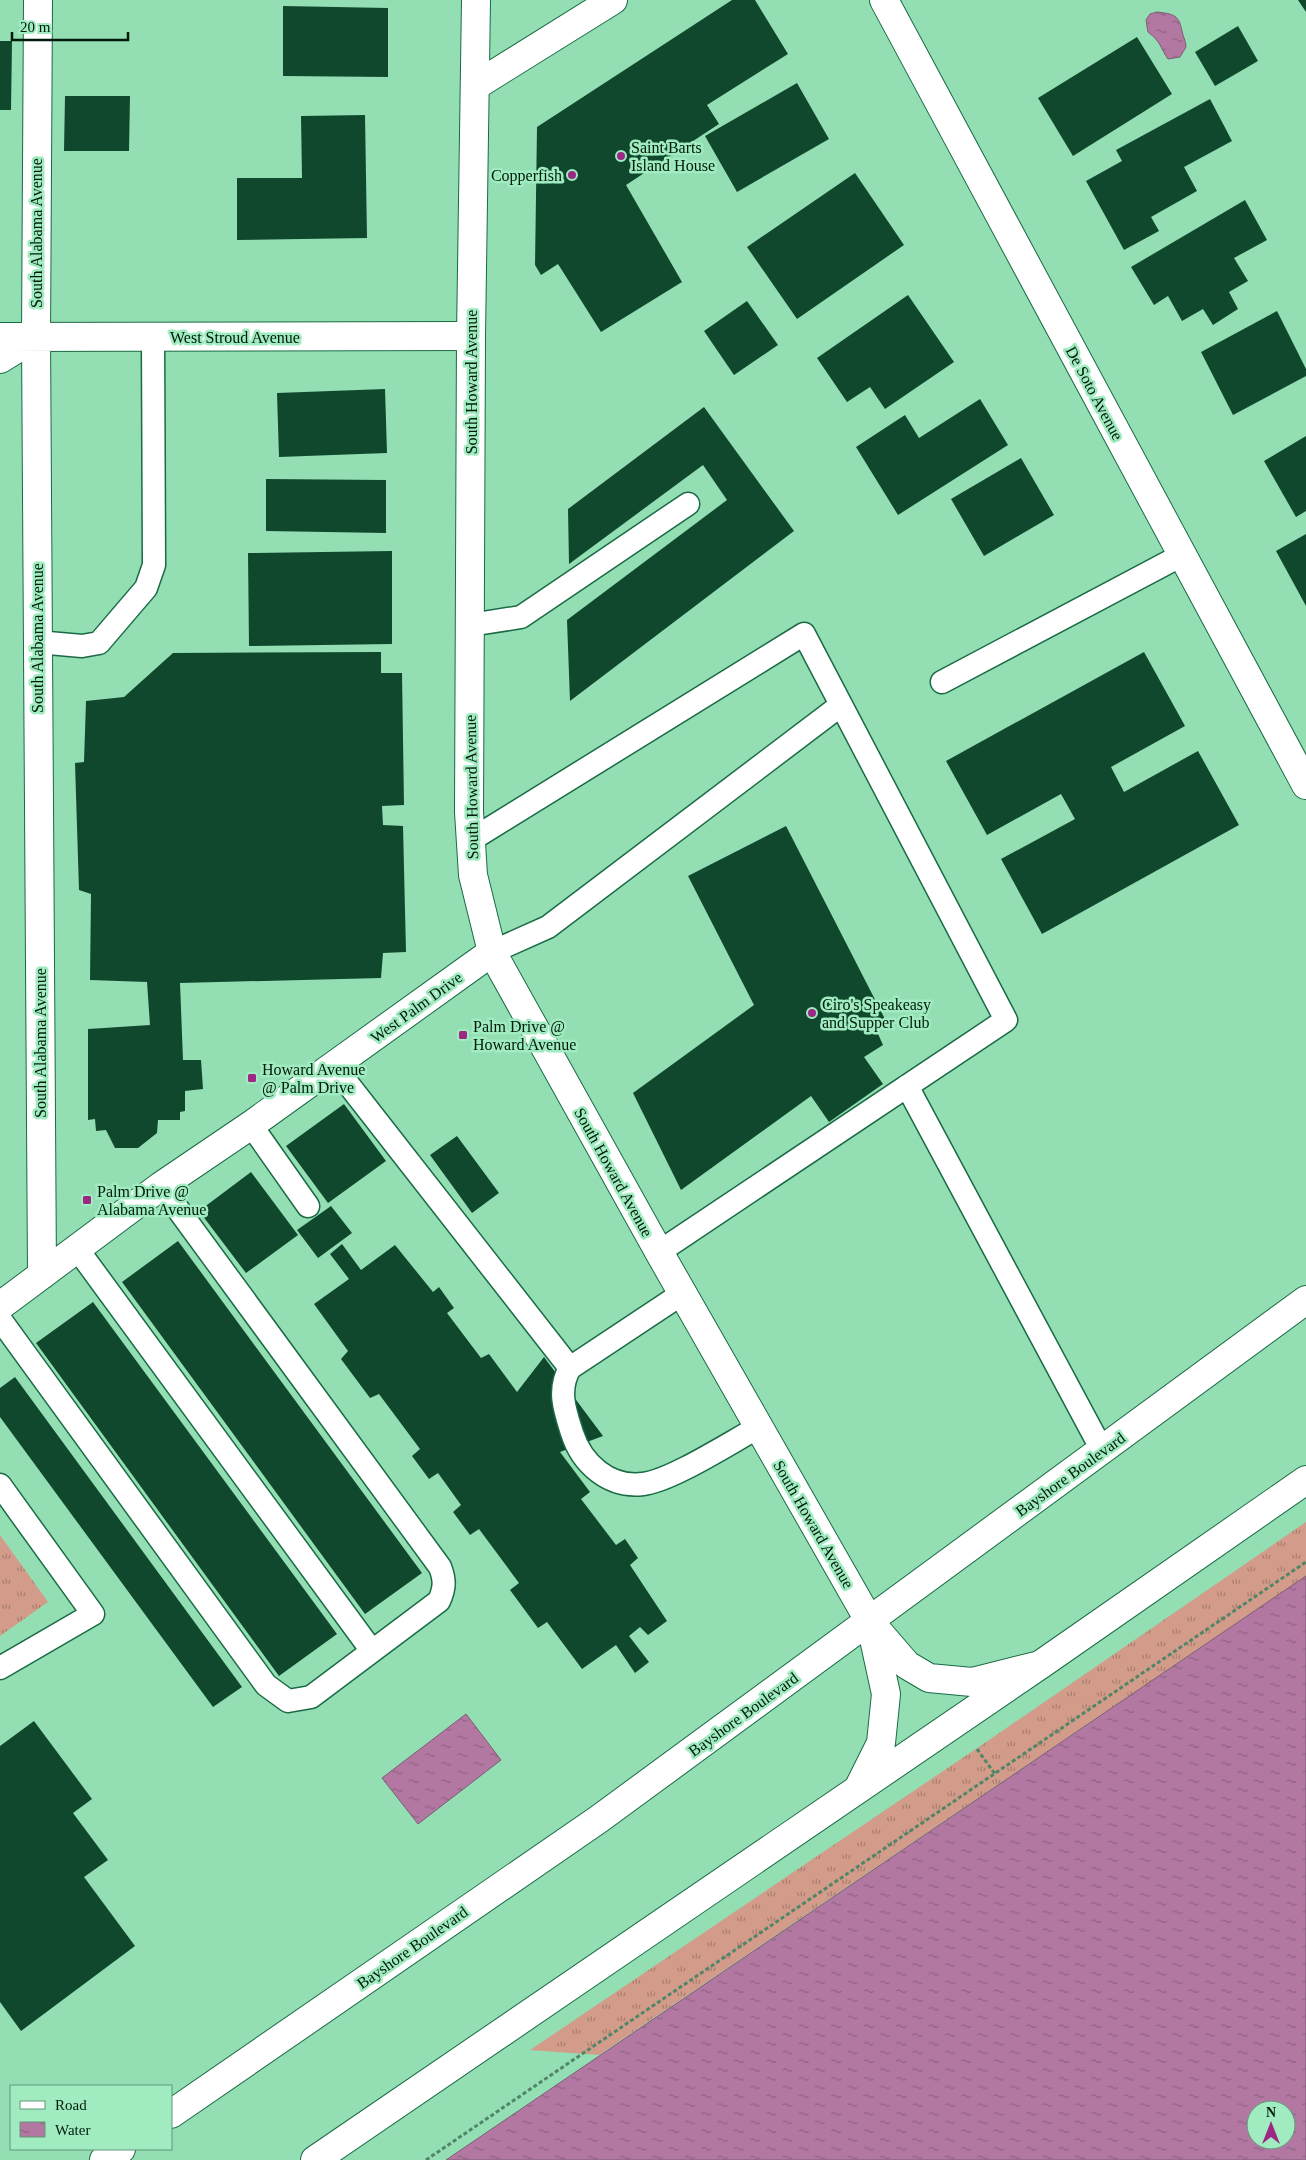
<svg xmlns="http://www.w3.org/2000/svg" width="1306" height="2160" font-family="Georgia,serif">
<style>
.grass{fill:url(#grass-tufts)}
.water{fill:url(#water-ripples);stroke:#7d5c75;fill-rule:evenodd}
.building{fill:#10482e}
.lines{fill:none;stroke-linecap:round;stroke-linejoin:round}
.service-casing{stroke:#1a6b45;stroke-width:25}
.minor-casing{stroke:#1a6b45;stroke-width:30}
.secondary-casing{stroke:#1a6b45;stroke-width:30}
.path{stroke:#508667;stroke-width:3;stroke-dasharray:4 2.5;stroke-linecap:butt}
.service{stroke:#fff;stroke-width:22}
.minor{stroke:#fff;stroke-width:28}
.secondary{stroke:#fff;stroke-width:28}
.poi-dot{fill:#9d2883;stroke:#a0ecc0;stroke-width:2}
.labels{text-anchor:middle;stroke-width:5;stroke-linejoin:round;paint-order:stroke}
.poi-label{font-size:16px;fill:#001a0b;stroke:#a0ecc0;text-anchor:start}
.street-label{font-size:16px;fill:#001a0b;stroke:#a0ecc0}
</style>
<defs>
<pattern id="grass-tufts" width="24" height="20" patternUnits="userSpaceOnUse" patternTransform="scale(1.25)"><rect width="24" height="20" fill="#d39c8a"/><path d="M3 7l-1-3M5 7V3M7 7l1-3M15 17l-1-3M17 17v-4M19 17l1-3" fill="none" stroke="#a97e6f"/></pattern>
<pattern id="water-ripples" width="26" height="14" patternUnits="userSpaceOnUse" patternTransform="scale(1.25)"><rect width="26" height="14" fill="#b378a2"/><path d="M2 4q2-2 4 0t4 0M15 11q2-2 4 0t4 0" fill="none" stroke="#8f6282"/></pattern>
</defs>
<rect width="100%" height="100%" fill="#93dfb3"/>
<path class="grass" d="M1306 1522V1576L599 2055 530 2050 992 1738Z
M0 1535 48 1602 0 1636Z"/>
<path class="water" d="M1157 12C1174 14 1179 15 1182 31 1183 37 1186 41 1186 47L1180 57 1168 59C1159 46 1162 43 1148 32L1146 20 1150 14Z
M1306 1576V2160H446ZM1256 2110H1286V2140H1256Z
M466 1714 501 1760 418 1824 382 1778Z"/>
<path class="building" d="M732 0H755L788 54 707 105 719 124 626 185 682 282 601 332 558 264 541 275 535 265 537 127Z
M1298 0H1306V12Z
M283 6 388 8V77L283 76Z
M1238 26 1258 61 1215 86 1195 52Z
M1137 37 1172 94 1073 156 1038 98Z
M0 41H12L11 110H0Z
M797 83 829 139 737 192 705 136Z
M65 96H130L129 151H64Z
M1210 99 1232 141 1184 167 1197 191 1151 217 1159 231 1124 250 1086 181 1122 161 1116 150Z
M365 115 367 238 237 240V178H302L301 116Z
M855 173 904 245 797 319 747 247Z
M1245 200 1267 240 1234 258 1248 281 1229 292 1238 309 1213 325 1203 309 1182 321 1168 296 1154 305 1131 267Z
M908 295 954 362 885 409 870 387 847 402 817 358Z
M747 301 778 345 734 375 704 331Z
M1277 311 1306 369V376L1233 415 1201 352Z
M385 389 387 453 279 457 277 393Z
M980 399 1008 445 898 515 856 447 905 415 919 438Z
M704 407 794 531 570 701 567 620 727 500 703 465 569 564 568 509Z
M1306 436V511L1296 517 1264 461Z
M1021 458 1054 515 984 556 951 499Z
M266 479 386 480V533L266 531Z
M1306 534V606L1276 551Z
M392 551V644L249 646 248 553Z
M381 652V673H402L404 805 382 806 383 825 403 826 406 952 383 953 381 978 180 983 183 1060H201L203 1089 185 1091V1111L180 1112V1120H158L157 1133 138 1148H115L106 1130 96 1131 95 1119 88 1120V1029L150 1025 147 982 90 980 91 894 79 890 75 763 84 762 86 701 124 697 173 653Z
M1144 652 1185 726 1111 767 1124 792 1198 751 1239 825 1042 934 1001 859 1075 819 1061 794 987 835 946 761Z
M786 826 886 1021 875 1027 883 1045 864 1057 883 1084 829 1122 811 1096 681 1190 633 1093 754 1005 688 876Z
M344 1104 386 1161 328 1203 286 1146Z
M457 1136 499 1193 472 1213 430 1155Z
M251 1172 298 1235 246 1273 199 1211Z
M331 1206 352 1233 318 1258 297 1230Z
M178 1241 422 1573 365 1614 122 1282Z
M342 1244 361 1270 395 1245 433 1292 439 1287 454 1308 447 1313 481 1358 489 1354 517 1392 544 1357 603 1436 560 1452 590 1492 581 1499 616 1545 625 1539 638 1558 630 1565 667 1621 648 1635 640 1627 629 1636 649 1662 635 1673 616 1645 582 1669 547 1622 538 1628 510 1590 519 1583 479 1529 470 1535 453 1512 461 1505 438 1473 429 1479 412 1456 420 1449 379 1394 370 1398 341 1359 348 1351 314 1304 349 1279 330 1254Z
M93 1302 337 1634 279 1676 36 1343Z
M15 1377 242 1687 213 1707 0 1417V1388Z
M34 1721 92 1799 73 1813 108 1860 84 1877 135 1946 21 2031 0 2002V1746Z"/>
<g class="lines">
<defs>
<path id="service" d="M470 625 521 617 688 504
M37 642 82 646 99 643 146 588 154 565 153 337
M942 682 1182 555
M471 840 804 634 1006 1020 659 1252
M492 952 548 927 841 705
M334 1066 570 1368
M907 1086 1102 1450
M251 1125 308 1206
M78 1250 372 1651
M683 1293 570 1368C557 1390 565 1411 572 1433 582 1464 609 1488 643 1484 671 1481 731 1442 759 1427
M0 1319 266 1685 288 1701 311 1697 439 1601C445 1588 445 1580 440 1567L161 1186
M0 1485 93 1614 0 1668"/>
<path id="minor" d="M38 0 36 337 42 1275
M884 0 1306 785
M475 86 613 0
M0 337 471 336
M0 359 36 337
M0 1306 161 1186 251 1125 492 952"/>
<path id="secondary" d="M476 0 471 336 469 812 473 875 492 952 659 1252 870 1622 907 1665 929 1678 972 1682 1040 1665
M860 1785 881 1743 886 1694 871 1625
M171 2114 599 1819 1306 1300
M104 2160 121 2149
M315 2160 1040 1665 1306 1480"/>
</defs>
<use href="#service" class="service-casing"/>
<use href="#minor" class="minor-casing"/>
<use href="#secondary" class="secondary-casing"/>
<path class="path" d="M977 1749 995 1774
M426 2160 1306 1562"/>
<use href="#service" class="service"/>
<use href="#minor" class="minor"/>
<use href="#secondary" class="secondary"/>
</g>
<g class="poi-dot">
<circle cx="621" cy="156" r="5"/>
<circle cx="572" cy="175" r="5"/>
<circle cx="812" cy="1013" r="5"/>
<rect x="458" y="1030" width="10" height="10" rx="2.5"/>
<rect x="247" y="1073" width="10" height="10" rx="2.5"/>
<rect x="82" y="1195" width="10" height="10" rx="2.5"/>
</g>
<g class="labels">
<g class="poi-label">
<text x="631" y="153">Saint Barts<tspan x="631" dy="18">Island House</tspan></text>
<text x="562" y="181" text-anchor="end">Copperfish</text>
<text x="822" y="1010">Ciro's Speakeasy<tspan x="822" dy="18">and Supper Club</tspan></text>
<text x="473" y="1032">Palm Drive @<tspan x="473" dy="18">Howard Avenue</tspan></text>
<text x="262" y="1075">Howard Avenue<tspan x="262" dy="18">@ Palm Drive</tspan></text>
<text x="97" y="1197">Palm Drive @<tspan x="97" dy="18">Alabama Avenue</tspan></text>
</g>
<g class="street-label">
<text transform="translate(36 233) rotate(-90)" y="6">South Alabama Avenue</text>
<text x="235" y="343">West Stroud Avenue</text>
<text transform="translate(471 382) rotate(-90)" y="6">South Howard Avenue</text>
<text transform="translate(1095 393) rotate(62)" y="6">De Soto Avenue</text>
<text transform="translate(37 638) rotate(-90)" y="6">South Alabama Avenue</text>
<text transform="translate(471 787) rotate(-91)" y="6">South Howard Avenue</text>
<text transform="translate(416 1007) rotate(-36)" y="6">West Palm Drive</text>
<text transform="translate(40 1043) rotate(-90)" y="6">South Alabama Avenue</text>
<text transform="translate(614 1172) rotate(61)" y="6">South Howard Avenue</text>
<text transform="translate(1070 1474) rotate(-36)" y="6">Bayshore Boulevard</text>
<text transform="translate(814 1524) rotate(60)" y="6">South Howard Avenue</text>
<text transform="translate(743 1714) rotate(-36)" y="6">Bayshore Boulevard</text>
<text transform="translate(412 1947) rotate(-35)" y="6">Bayshore Boulevard</text>
</g>
</g>
<rect x="10" y="2085" width="162" height="65" fill="#a0ecc0" stroke="#609878"/>
<rect x="20" y="2101" width="25" height="8" fill="#ffffff" stroke="#609878"/>
<text x="55" y="2110" font-size="15" fill="#001a0b">Road</text>
<rect x="20" y="2122" width="25" height="15" fill="url(#water-ripples)" stroke="#609878"/>
<text x="55" y="2135" font-size="15" fill="#001a0b">Water</text>
<g transform="translate(1271 2125)"><circle r="24" fill="#a0ecc0" stroke="#609878"/>
<path d="M0-4L9 19L0 12L-9 19Z" fill="#9d2883"/>
<text y="-8" font-size="14" font-weight="bold" text-anchor="middle" fill="#001a0b">N</text>
</g>
<path d="M12 32v8h116v-8" fill="none" stroke="#001a0b" stroke-width="2.5"/>
<text x="20" y="32" font-size="15" fill="#001a0b" stroke="#a0ecc0" stroke-width="4" paint-order="stroke">20 m</text>
</svg>
